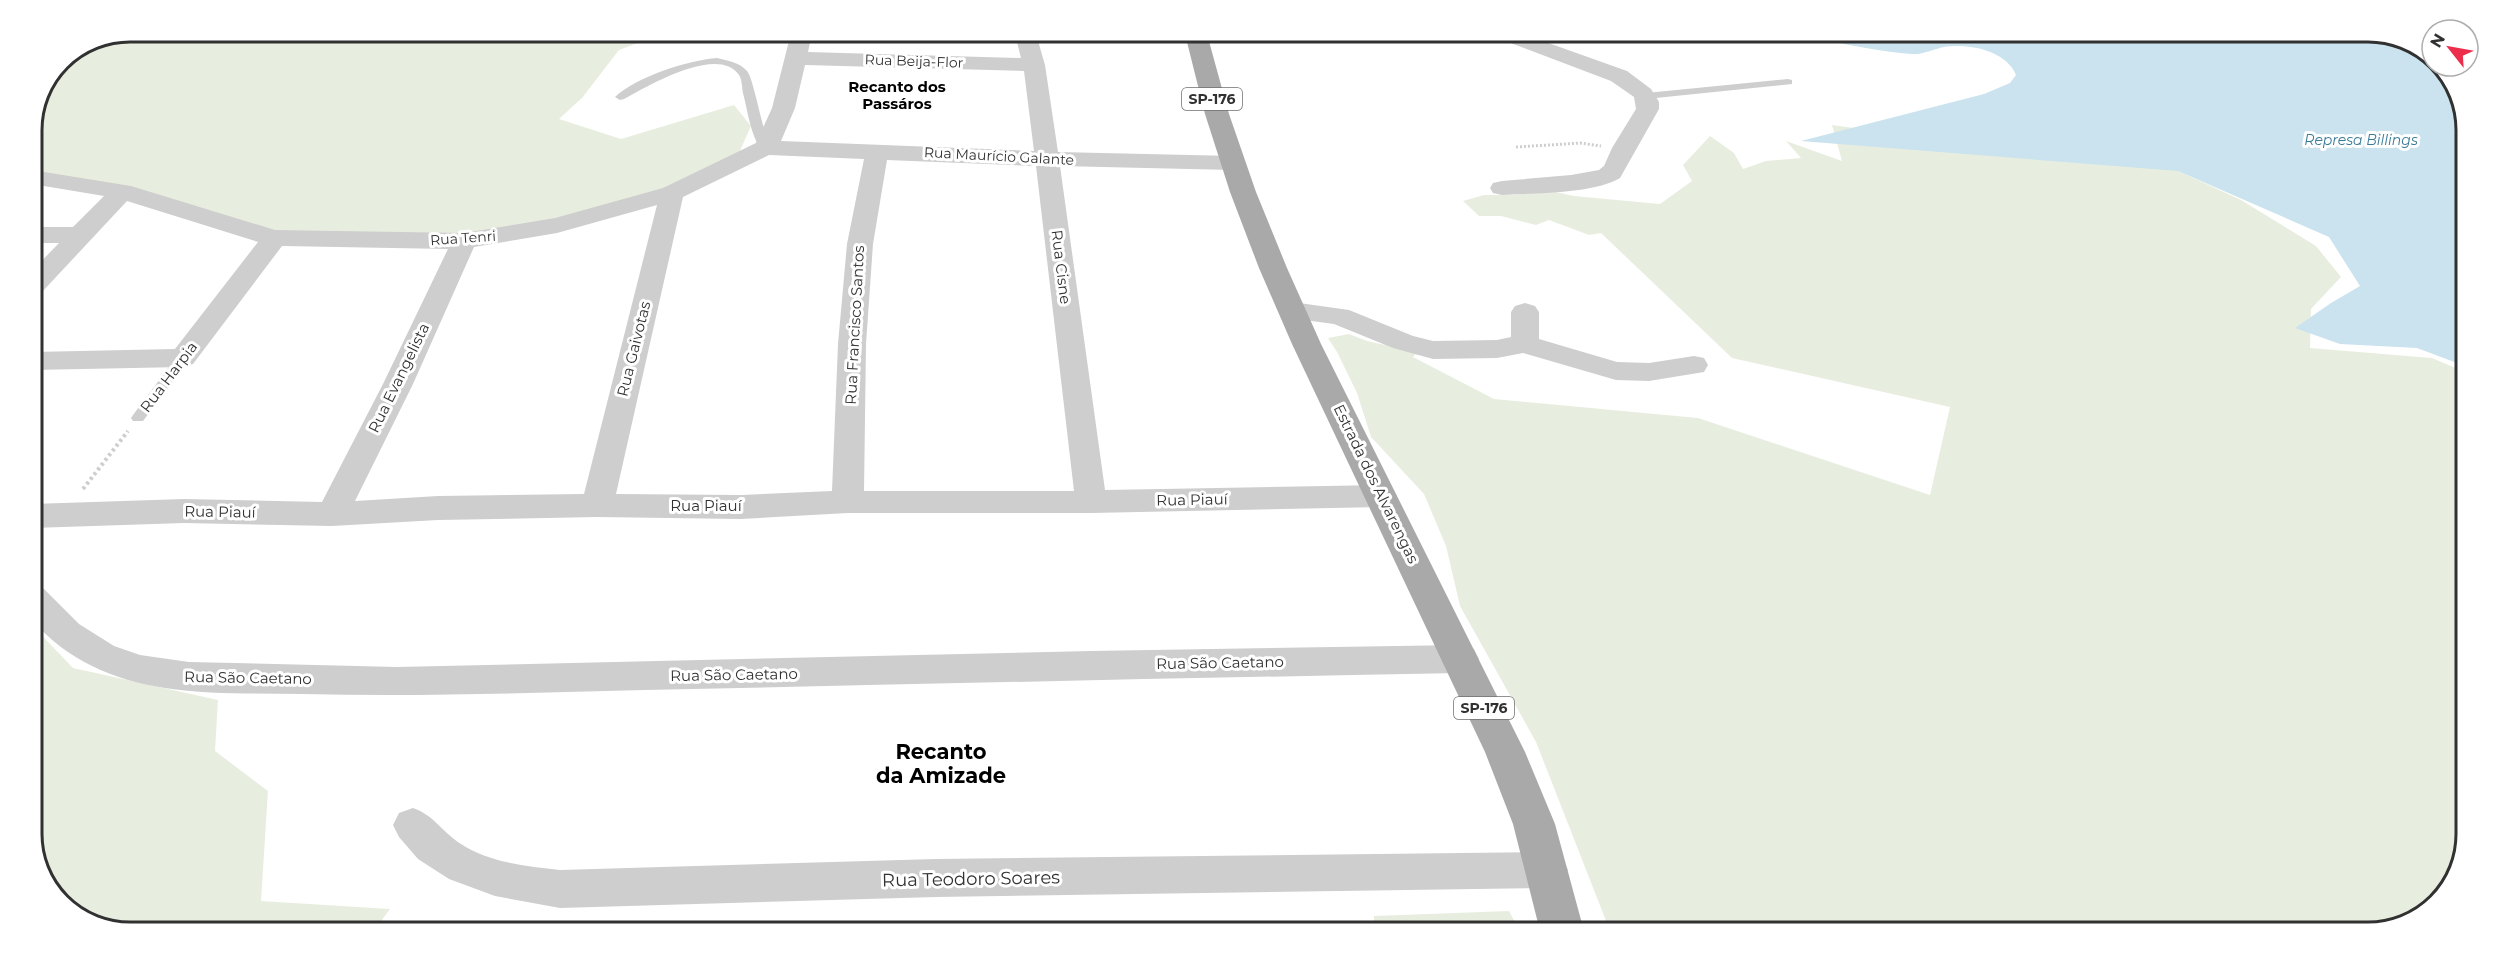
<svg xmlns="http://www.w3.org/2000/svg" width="2498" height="964" font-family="Montserrat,sans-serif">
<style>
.green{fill:#e8eedf}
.water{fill:#cae3ee}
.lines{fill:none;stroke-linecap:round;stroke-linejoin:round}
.path-far1{stroke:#cecece;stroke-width:3;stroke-dasharray:2 2;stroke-linecap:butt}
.path{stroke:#cecece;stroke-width:4;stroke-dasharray:3 3;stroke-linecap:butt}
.service{fill:#cecece;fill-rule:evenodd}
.minor{fill:#cecece;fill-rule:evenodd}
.primary{fill:#a9a9a9;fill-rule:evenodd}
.labels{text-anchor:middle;stroke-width:6;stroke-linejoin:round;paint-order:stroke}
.far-street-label{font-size:14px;fill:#313131;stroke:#fff}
.shield{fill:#fff;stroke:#6f6f6f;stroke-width:1.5}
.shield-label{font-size:14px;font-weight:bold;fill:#313131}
.far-water-label{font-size:14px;font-style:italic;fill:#3a7b97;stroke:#fff}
.far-quarter-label{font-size:15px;font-weight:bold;fill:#000;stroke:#fff}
.street-label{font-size:15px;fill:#313131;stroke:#fff}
.near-street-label{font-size:18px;fill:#313131;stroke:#fff}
.near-quarter-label{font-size:21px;font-weight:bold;fill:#000;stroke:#fff}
.rim{fill:none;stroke:#313131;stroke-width:3}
</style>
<rect width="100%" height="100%" fill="#fff"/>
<path class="green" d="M130 32 665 33 619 50 582 98 559 119 621 139 734 105 751 126 736 160 669 191 538 226 464 238 275 234 122 185 32 172V124L61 60Z
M1832 125 1890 133 2133 150 2241 200 2316 246 2341 277 2311 309 2310 348 2432 358 2465 372 2461 866 2428 912 2368 932 1610 931 1536 742 1460 606 1446 546 1424 494 1371 437 1357 393 1337 352 1328 338 1349 334 1367 341 1417 352 1413 357 1494 399 1698 418 1930 495 1950 407 1732 358 1601 233 1589 235 1549 220 1536 225 1501 216H1479L1463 201 1484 195H1514L1551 191 1574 196 1660 204 1692 181 1683 165 1710 136 1734 153 1743 169 1766 161 1801 158 1786 141 1842 161Z
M32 625 73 668 218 700 215 751 268 791 261 901 390 909 376 928 98 927 52 894 32 841Z
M1509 911 1519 930H1374V916Z"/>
<path class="water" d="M1809 35 2400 37 2432 60V66H2440L2446 70 2466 123 2465 366 2417 348 2340 344 2295 328 2331 303 2360 286 2329 237 2178 171 1801 141 1984 94 2010 83 2016 75C2006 50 1968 43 1944 47 1934 49 1922 55 1912 54 1881 52 1848 44 1816 39Z"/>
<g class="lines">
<path class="path-far1" d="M1516 147 1580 143 1601 146"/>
<path class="path" d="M83 489 128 431"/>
<path class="service" d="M717 58C728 61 739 62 747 71 754 79 762 131 771 148L769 150H761C750 133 748 112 743 93 742 88 742 79 739 75 718 44 646 87 624 99L620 100 615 97C636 77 688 60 717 58Z
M1788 79 1792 80V84L1646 99 1641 96 1646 93Z
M183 354 190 358 188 361 143 421H133L131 418 133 415 178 355Z"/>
<path class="minor" d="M791 33H812L808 52 1021 58 1015 34H1036L1045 65 1058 152 1233 156 1242 158 1245 163 1242 168 1233 170 1060 166 1105 490 1381 485 1392 488 1397 496 1392 504 1381 507 1091 513H848L741 519 597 517 438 520 332 526 184 523 32 528V504L184 499 322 502 383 384 448 249 282 246 193 364 183 367 32 370V352L175 349 258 242 127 201 42 292 32 294V271L59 243H32V227H73L104 196 32 184V170L131 186 275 230 464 233 555 218 663 188 756 143 772 108ZM805 65 1024 71 1034 151 781 141 795 108ZM769 155 864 159 847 244 838 344 832 491 741 495 616 494 683 197ZM887 160 1036 166 1074 491H864L866 344 873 244ZM657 205 584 494 438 496 355 501 413 384 474 247 557 233Z
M1497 35H1526L1627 71 1651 89 1659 102V109L1620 178C1594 194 1533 193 1502 195L1493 193 1490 188 1493 183 1502 181 1571 175 1599 170 1604 166 1612 148 1636 109 1634 97 1611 81 1500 39Z
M1292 302 1349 310 1413 336 1433 341 1497 340 1511 337V312L1515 306 1525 303 1535 306 1539 312V339L1617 362 1649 363 1694 356 1704 358 1708 365 1704 372 1649 381 1616 380 1523 353 1497 358 1433 359 1393 348 1334 324 1282 317 1278 311 1282 305Z
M32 585 44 589 79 624 114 646 140 655 189 662 397 667 1091 651 1461 645 1474 649 1479 659 1474 669 1461 673C1189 678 917 684 645 690 531 693 417 697 303 694 257 693 210 695 165 688 113 680 67 660 32 620Z
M413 808C434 815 442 832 461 844 490 863 527 866 560 870L936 859 1548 852 1562 857 1568 870 1562 883 1548 888 936 897 560 908 495 896 449 879 418 859 399 837 393 825 399 813Z"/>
<path class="primary" d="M1185 34H1207L1229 114 1256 192 1287 268 1321 344 1525 752 1555 824 1584 931H1540L1513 824 1485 752 1292 344 1259 268 1230 192 1205 114Z"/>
</g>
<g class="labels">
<g class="far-street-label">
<text transform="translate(914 61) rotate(2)" y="5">Rua Beija-Flor</text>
<text transform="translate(999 156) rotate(3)" y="5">Rua Maurício Galante</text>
<text transform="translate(463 238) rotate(-4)" y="5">Rua Tenri</text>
</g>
<g class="shield">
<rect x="1182" y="88" width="60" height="22" rx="4.5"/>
<rect x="1454" y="697" width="60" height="22" rx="4.5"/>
</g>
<g class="shield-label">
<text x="1212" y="104">SP-176</text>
<text x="1484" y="713">SP-176</text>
</g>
<g class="far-water-label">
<text x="2361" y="145">Represa Billings</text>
</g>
<g class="far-quarter-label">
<text x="897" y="92">Recanto dos<tspan x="897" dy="17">Passáros</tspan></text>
</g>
<g class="street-label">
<text transform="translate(1061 267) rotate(83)" y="5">Rua Cisne</text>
<text transform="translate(855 325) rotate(-87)" y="5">Rua Francisco Santos</text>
<text transform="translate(634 349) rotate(-76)" y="5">Rua Gaivotas</text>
<text transform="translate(169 377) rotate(-53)" y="5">Rua Harpia</text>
<text transform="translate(399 378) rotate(-64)" y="5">Rua Evangelista</text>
<text transform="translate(1376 484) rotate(64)" y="5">Estrada dos Alvarengas</text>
<text transform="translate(1192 500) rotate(-1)" y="5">Rua Piauí</text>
<text x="706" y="511">Rua Piauí</text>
<text transform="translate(220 512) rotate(1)" y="5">Rua Piauí</text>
<text transform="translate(1220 663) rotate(-1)" y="5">Rua São Caetano</text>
<text transform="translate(734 675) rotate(-1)" y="5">Rua São Caetano</text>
<text transform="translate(248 678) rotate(1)" y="5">Rua São Caetano</text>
</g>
<g class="near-street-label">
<text transform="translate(971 879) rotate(-1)" y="6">Rua Teodoro Soares</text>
</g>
<g class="near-quarter-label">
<text x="941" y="759">Recanto<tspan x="941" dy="24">da Amizade</tspan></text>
</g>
</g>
<path d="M0 0H2498V964H0ZM130 42H2368A88 88 0 0 1 2456 130V834A88 88 0 0 1 2368 922H130A88 88 0 0 1 42 834V130A88 88 0 0 1 130 42Z" fill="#fff" fill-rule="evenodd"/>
<path class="rim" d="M130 42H2368A88 88 0 0 1 2456 130V834A88 88 0 0 1 2368 922H130A88 88 0 0 1 42 834V130A88 88 0 0 1 130 42Z"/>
<g transform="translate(2450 48) rotate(301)"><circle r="28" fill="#ffffff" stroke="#adadad" stroke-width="1.5"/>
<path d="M0-4.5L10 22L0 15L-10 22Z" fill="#ec2e4c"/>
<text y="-9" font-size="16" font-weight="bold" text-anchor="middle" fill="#313131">N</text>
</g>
</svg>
